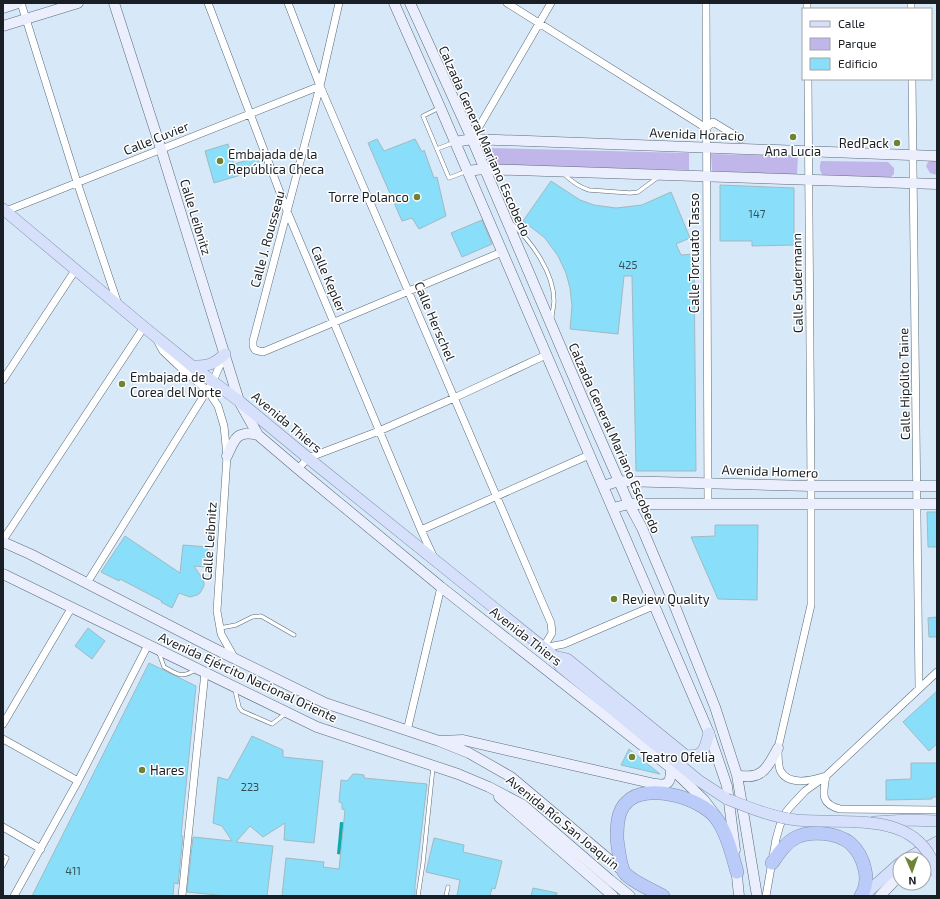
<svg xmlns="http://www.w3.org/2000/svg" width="940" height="899" font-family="'Exo 2',sans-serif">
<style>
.green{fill:#c1b6ea}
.water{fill:#0babad}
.building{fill:#89def9;stroke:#a2b9c1}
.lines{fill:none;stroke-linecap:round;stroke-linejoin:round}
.lane-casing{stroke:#5c6b79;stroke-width:4.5}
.street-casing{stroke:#5c6b79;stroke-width:8}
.secondary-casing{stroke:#5c6b79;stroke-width:11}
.primary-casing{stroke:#828fae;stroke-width:12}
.highway-casing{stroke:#828fae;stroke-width:14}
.lane{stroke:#fff;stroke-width:3.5}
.street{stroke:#fff;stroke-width:7}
.secondary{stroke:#ebeffd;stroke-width:10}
.primary{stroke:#d6e0fb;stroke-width:11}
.highway{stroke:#bbcbf9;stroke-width:13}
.primary-bridge-casing{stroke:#828fae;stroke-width:12;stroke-linecap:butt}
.primary-bridge{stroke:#d6e0fb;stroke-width:11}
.poi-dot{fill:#6e8334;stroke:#fff;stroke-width:1.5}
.labels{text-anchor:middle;stroke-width:3;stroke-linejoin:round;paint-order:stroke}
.number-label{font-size:11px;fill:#354f59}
.street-label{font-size:13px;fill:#191f24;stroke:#fff}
.poi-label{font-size:13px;fill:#191f24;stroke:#fff;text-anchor:start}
</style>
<rect width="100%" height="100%" fill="#d7e8f8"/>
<path class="green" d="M485 148 689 153V170L489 165Z
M711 154 798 156 797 175 712 171Z
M932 160H937V175L930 173 926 166 928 162Z
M821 161 888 162 894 168V174L891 177H825C819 172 819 168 821 161Z"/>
<path class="water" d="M340 822 356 823 352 856 337 854Z"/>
<path class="building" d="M377 139 384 151 415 139 422 152 424 150 434 178 437 177 446 216 419 229 412 218 402 221 368 143Z
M228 144 234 164 258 157 261 169 214 183 205 151Z
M551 181 580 200 594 205 616 208 642 205 671 192 690 238 676 244 681 255 694 254 696 471H636L632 276H624L618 334 570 329 572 306 570 288 566 273 558 256 545 238 523 221Z
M720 185 794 188V245L752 246V241H720Z
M482 220 492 244 462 257 451 233Z
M927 512H937V547H928Z
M715 525H758L757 600 718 599 691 537 715 536Z
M125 536 180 573 183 545 208 547 206 567 194 566 202 578 204 582V586L200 593 197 595 190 597 179 593 172 608 161 602 162 601 120 579 119 581 101 572Z
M937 617V637H929L928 618Z
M88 628 105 641 92 659 75 646Z
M149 663 196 686 181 836H183L178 884 174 883 173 896H32Z
M937 691V744L929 751 903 722Z
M252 736 283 750V757L323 761 314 843 284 840 285 823 263 837 250 826 236 842 273 846 267 896H227L187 892 193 837 232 841 222 826 213 823 218 777 228 780Z
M629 749 660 774 621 765Z
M911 763H937V797H932V799L886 800V780L911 779Z
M353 774H357L364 775V778L427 784 415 885V896H282L286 858 324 862 323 867 339 869 345 810 342 809V803L339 802 341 780 347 781Z
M434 838 464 845 463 852 502 861 495 889 492 888 490 896H457L460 880 426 872Z
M533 888 557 893 556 896H531Z"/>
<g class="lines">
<defs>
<path id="lane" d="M439 108 423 116 449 178 467 171
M437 149 455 142
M564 174C571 181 579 187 589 190L630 193 638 192 657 178
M512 224C532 242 554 273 554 301 554 306 552 312 552 317
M220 628 236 625 252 617 261 616 294 635
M159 653 164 667C178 674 180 679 195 670
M235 690 239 707 242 711 272 724 285 714
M3 856 7 858 3 866
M418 896 423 863 433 767
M446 896 448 887"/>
<path id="street" d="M21 3 77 182 118 304
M208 3 287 211 421 530 434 558
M288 3 320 86 551 623 552 633 543 648
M339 3 320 86 253 341V346L255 350 263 352 502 252
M507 3 706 128 713 122 741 139
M706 3 708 503
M807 3V9
M911 3V9
M808 79 811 486V605L778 748C778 755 778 764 780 770 788 787 813 780 826 776
M912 79 919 688
M472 139 551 3
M4 213 6 211 320 86
M158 342 163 351 182 369 208 391 218 406 224 426 227 456 217 611 221 634 235 659
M3 380 76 269
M298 469 308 458 379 431 454 398 546 355
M421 530 589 455
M3 540 144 327
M87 583 213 381 224 356
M543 648 564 644 653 606
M3 724 72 607
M407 731 441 587
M3 739 78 781
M826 776C823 793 820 804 840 809L937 810
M3 827 41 849
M14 896 78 781 148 645
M182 896 205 672
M766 896 776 839 780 825 786 812 791 806 805 791 826 776 937 672"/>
<path id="secondary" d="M114 3 161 149 239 401 258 435 298 469 441 587 671 768 704 800 713 812
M394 3 440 107 709 733 727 786 735 850
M410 3 472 139 588 411 629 504 642 528 672 599 715 707 737 775 757 896
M3 8 18 3
M3 26 78 3
M455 142 472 139 937 156
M468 171 483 169 937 184
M227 456C235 438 237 430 258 435
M603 486 619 481 811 486H937
M613 508 629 504H937
M3 542 30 554 211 647 325 703 439 741 469 753 511 777 624 872
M3 574 317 727 458 774 489 787 523 805 610 880 630 896
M441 741 463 740 655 784C669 786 671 782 671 768
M737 775C762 781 768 767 778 748
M499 797 613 896
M920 859 937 851
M736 866 739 896
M880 896 900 875"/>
<path id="primary" d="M3 209 144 327 192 366 239 401 308 458 554 656 561 667 698 780 727 799
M192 366C208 366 213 365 225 354
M554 656 567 659 685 755C704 759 705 748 709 733
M874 822 908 820 937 821
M906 859 937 842
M863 896 900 863"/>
<path id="highway" d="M772 863C779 853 786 842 797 837 812 830 837 833 850 843 858 850 863 860 865 870 867 879 866 888 861 896
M663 896C654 891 629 880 624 872 620 865 618 847 617 839 617 827 617 811 627 802 646 782 701 798 716 818 727 833 732 854 737 872"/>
</defs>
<use href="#lane" class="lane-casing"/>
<use href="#street" class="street-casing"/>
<use href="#secondary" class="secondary-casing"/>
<use href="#primary" class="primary-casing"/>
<use href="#highway" class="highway-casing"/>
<use href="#lane" class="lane"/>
<use href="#street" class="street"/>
<use href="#secondary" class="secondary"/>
<use href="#primary" class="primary"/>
<use href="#highway" class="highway"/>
<defs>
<path id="primary-bridge" d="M727 799C750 808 772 817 796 820 847 825 920 808 937 874"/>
</defs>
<use href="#primary-bridge" class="primary-bridge-casing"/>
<use href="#primary-bridge" class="primary-bridge"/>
</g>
<g class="poi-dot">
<circle cx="793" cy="137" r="4"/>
<circle cx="897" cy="143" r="4"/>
<circle cx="220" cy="161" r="4"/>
<circle cx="417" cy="197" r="4"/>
<circle cx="122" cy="384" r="4"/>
<circle cx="614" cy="599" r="4"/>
<circle cx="632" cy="757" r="4"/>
<circle cx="142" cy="770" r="4"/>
</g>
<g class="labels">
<g class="number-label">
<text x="757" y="218">147</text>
<text x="628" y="269">425</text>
<text x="250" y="791">223</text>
<text x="73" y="875">411</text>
</g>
<g class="street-label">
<text transform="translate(697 134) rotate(2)" y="5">Avenida Horacio</text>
<text transform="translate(156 138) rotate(-22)" y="5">Calle Cuvier</text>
<text transform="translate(485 141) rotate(66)" y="5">Calzada General Mariano Escobedo</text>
<text transform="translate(196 217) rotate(73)" y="5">Calle Leibnitz</text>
<text transform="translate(267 239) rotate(-75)" y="5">Calle J. Rousseau</text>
<text transform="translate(694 253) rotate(-90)" y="5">Calle Torcuato Tasso</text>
<text transform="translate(329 279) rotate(67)" y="5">Calle Kepler</text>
<text transform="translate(797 283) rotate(-91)" y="5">Calle Sudermann</text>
<text transform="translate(435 321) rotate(67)" y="5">Calle Herschel</text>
<text transform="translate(904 384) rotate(-91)" y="5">Calle Hipólito Taine</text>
<text transform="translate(287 422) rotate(40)" y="5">Avenida Thiers</text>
<text transform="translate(615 438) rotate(66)" y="5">Calzada General Mariano Escobedo</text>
<text transform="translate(770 471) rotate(2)" y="5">Avenida Homero</text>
<text transform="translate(209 541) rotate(-86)" y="5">Calle Leibnitz</text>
<text transform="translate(526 636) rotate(38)" y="5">Avenida Thiers</text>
<text transform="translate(248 677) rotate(25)" y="5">Avenida Ejército Nacional Oriente</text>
<text transform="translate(563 822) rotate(39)" y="5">Avenida Río San Joaquín</text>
</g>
<g class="poi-label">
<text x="889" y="148" text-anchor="end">RedPack</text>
<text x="793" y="156" text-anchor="middle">Ana Lucia</text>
<text x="228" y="159">Embajada de la<tspan x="228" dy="15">República Checa</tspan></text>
<text x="409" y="202" text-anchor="end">Torre Polanco</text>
<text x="130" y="382">Embajada de<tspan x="130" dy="15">Corea del Norte</tspan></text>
<text x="622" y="604">Review Quality</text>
<text x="640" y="762">Teatro Ofelia</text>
<text x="150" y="775">Hares</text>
</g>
</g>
<rect width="940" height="899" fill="none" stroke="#191f24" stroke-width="8"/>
<rect x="802" y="8" width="130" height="72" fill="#ffffff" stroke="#a3a5a7"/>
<rect x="810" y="21" width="20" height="6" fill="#d6e0fb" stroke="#a3a5a7"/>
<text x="838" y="28" font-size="12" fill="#191f24">Calle</text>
<rect x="810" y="38" width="20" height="12" fill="#c1b6ea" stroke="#a3a5a7"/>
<text x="838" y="48" font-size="12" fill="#191f24">Parque</text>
<rect x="810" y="58" width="20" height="12" fill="#89def9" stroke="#a3a5a7"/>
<text x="838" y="68" font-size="12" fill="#191f24">Edificio</text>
<g transform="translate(912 871) rotate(178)"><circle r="19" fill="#ffffff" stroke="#a3a5a7"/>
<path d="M0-3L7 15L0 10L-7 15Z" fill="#6e8334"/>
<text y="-6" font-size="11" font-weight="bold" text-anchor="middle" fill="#191f24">N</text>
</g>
</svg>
